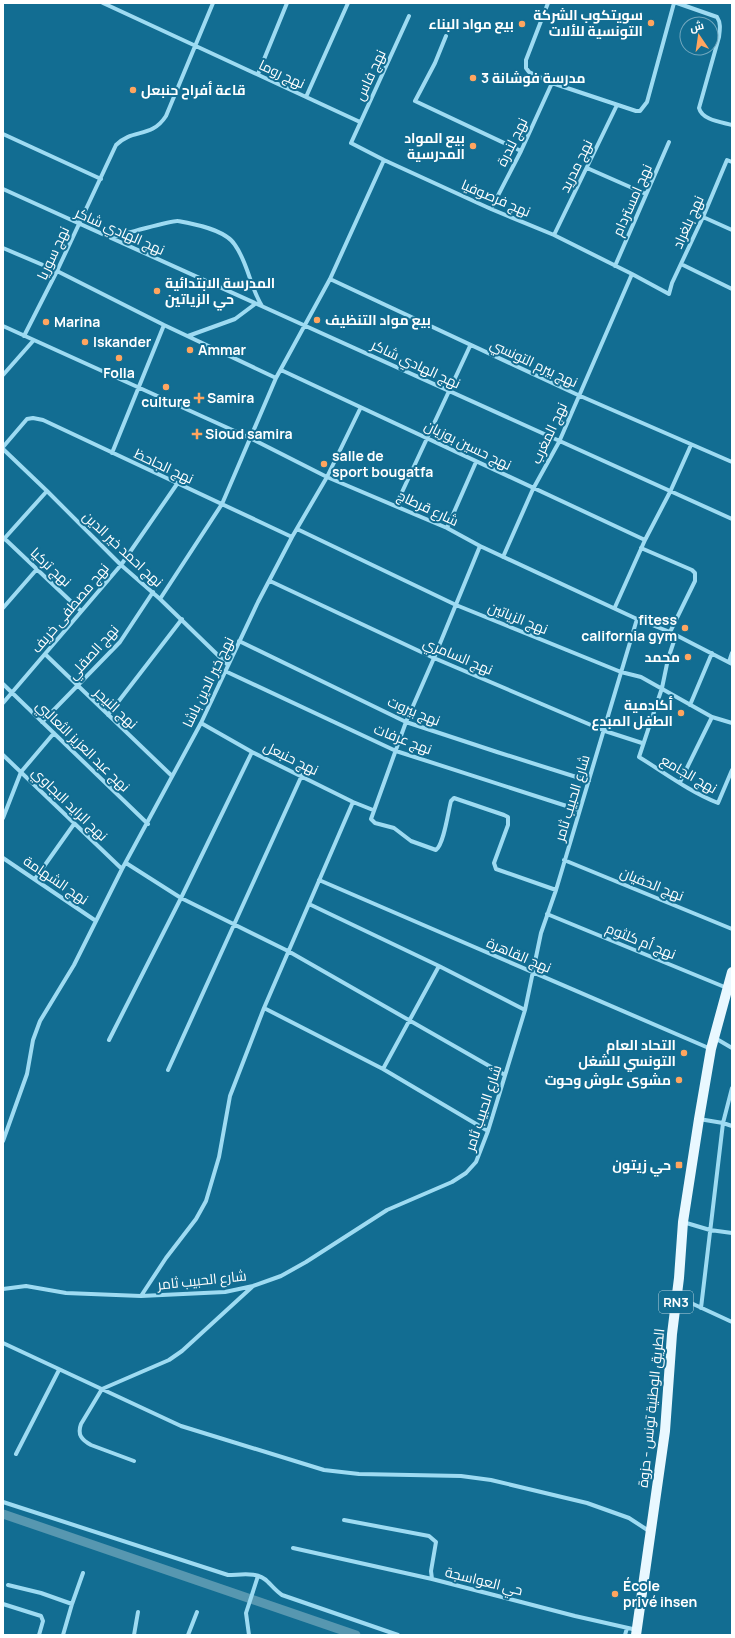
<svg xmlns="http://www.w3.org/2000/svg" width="735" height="1638" font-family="Manrope,Cairo,sans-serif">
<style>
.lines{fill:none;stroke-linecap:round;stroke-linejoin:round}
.canal{stroke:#5797b0;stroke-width:9}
.minor{stroke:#9edbf2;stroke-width:4}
.primary{stroke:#e9f8ff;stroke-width:10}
.poi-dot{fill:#ffa55f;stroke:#126d92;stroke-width:1.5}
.labels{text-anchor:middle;stroke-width:4;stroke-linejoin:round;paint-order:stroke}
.shield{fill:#126d92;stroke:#b8d3de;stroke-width:1}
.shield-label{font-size:13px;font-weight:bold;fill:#fff}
.poi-label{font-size:14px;font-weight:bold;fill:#fff;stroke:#126d92;text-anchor:start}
.street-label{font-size:14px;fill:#fff;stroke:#126d92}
</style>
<rect width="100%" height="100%" fill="#126d92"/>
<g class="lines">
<path class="canal" d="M3 1514 356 1635"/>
<path class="minor" d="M103 3 360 122
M548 3 526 60V68L529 72 552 83 636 111H640L647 102 674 3
M677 3 717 17C721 23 720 29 719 37L699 108C702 120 721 122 732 125
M409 16 351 143 384 160 491 209 554 235 632 274 669 294 672 283 703 217 727 160 732 162
M446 36 435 63 415 101 521 151
M258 74 287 3
M306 97 348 3
M3 134 101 179
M587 168 646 194
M3 189 732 519
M491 209 521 151 552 83
M703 217 732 230
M554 235 617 105
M111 238C120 235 173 220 178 221 195 224 226 230 235 245 248 263 250 287 262 306
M3 248 57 271 164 325 276 378
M681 264 732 289
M615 266 669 142
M330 279 578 395 732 462
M3 326 250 438 327 477 447 528 480 546 637 619 670 632 732 664
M24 336 57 271 116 145C133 128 151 139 166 116L213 3
M188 336 235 319 255 304
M281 370 645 540
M3 375 33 341
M3 447 27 419 33 418 43 420 292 537
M3 449 47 491 121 565 160 599 228 665
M112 453 164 325
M396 505 470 346
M447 528 476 462
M297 529 456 605 621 672 641 677 712 717 732 723
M5 539 81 611
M3 540 47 491
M480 546 434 658 406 722 371 819 375 823 394 828 411 841 436 850C444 844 448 812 451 801L454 798 504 815 508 817V825L494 863 496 869 556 890
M641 548 692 570 695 573V581L670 632
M503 557 533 489 559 442 632 274
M270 581 434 658 605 731 642 743
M160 599 222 504 276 378 330 279 384 160
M615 607 645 540 670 492 691 445
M3 608 37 569
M676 635 668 659 662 688 639 757C665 773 690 792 718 803L732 770
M239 641 406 722 497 752 589 781
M46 655 172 776
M729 662 732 653
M225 671 396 751 579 810
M3 684 148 824
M3 703 121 565 177 484
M690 705 712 653
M108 715 182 619
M42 722 120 642 153 592
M201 723 252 752 353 802 373 810
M3 755 122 869
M680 782 712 717
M3 818 21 772 54 733
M3 858 96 921
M564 860 732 929
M126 863 181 898 288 951 505 1075
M35 879 74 824
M319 880 711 1049
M309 904 439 966 525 1010
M547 914 727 988
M264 1008 383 1069 488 1131
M715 1038 732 1048
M109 1040 181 898 252 752
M383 1069 439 966
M168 1070 302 775
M699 1119 723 1123 732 1126
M3 1141 27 1074 33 1040 40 1021 74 965 122 869 201 723 258 602 292 537 327 477 360 409
M683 1222 710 1230 732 1233
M3 1289 26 1286 66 1293 141 1296 225 1292 253 1286 281 1276 306 1262 387 1210 452 1182 466 1173 476 1162 488 1131 525 1010 541 933 556 890 637 619
M141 1296 166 1258 196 1219 206 1201 219 1157 230 1096 264 1008 353 802
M678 1297 732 1322
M701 1308 723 1123 732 1088
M3 1343 181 1426 324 1470 359 1474 461 1476 491 1480 587 1503 629 1518 649 1531
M16 1454 59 1370
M134 1461 91 1445C82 1440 77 1435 81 1424L102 1389 169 1360 182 1351 252 1287
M3 1502 228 1575C241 1575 258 1571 268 1582 273 1587 276 1591 282 1595L398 1635
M344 1520 429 1536 436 1542 431 1571 432 1579 575 1616 637 1630
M293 1548 432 1579
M8 1585 41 1593 72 1604 63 1635
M3 1604 41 1616 43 1621 39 1635
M72 1604 83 1573
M134 1635 138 1612
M188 1635 197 1612
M249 1635 246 1613 258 1576
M625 1635 627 1628"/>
<path class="primary" d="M636 1635 665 1431 672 1334 679 1278 683 1222 699 1119 711 1049 732 972"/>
</g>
<g class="poi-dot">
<circle cx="651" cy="23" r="4"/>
<circle cx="522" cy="24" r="4"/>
<circle cx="473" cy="78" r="4"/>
<circle cx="133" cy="90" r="4"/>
<circle cx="473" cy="146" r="4"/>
<circle cx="157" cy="291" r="4"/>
<circle cx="317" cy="320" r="4"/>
<circle cx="46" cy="322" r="4"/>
<circle cx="85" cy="342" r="4"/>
<circle cx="190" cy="350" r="4"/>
<circle cx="119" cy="358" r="4"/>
<circle cx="166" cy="387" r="4"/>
<path d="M197 392h4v4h4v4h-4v4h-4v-4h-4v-4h4z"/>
<path d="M195 428h4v4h4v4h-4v4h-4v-4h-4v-4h4z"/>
<circle cx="324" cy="464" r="4"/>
<circle cx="685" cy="628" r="4"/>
<circle cx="688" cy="657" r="4"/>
<circle cx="681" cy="713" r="4"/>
<circle cx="684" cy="1053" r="4"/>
<circle cx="679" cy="1080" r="4"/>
<rect x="675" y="1161" width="8" height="8" rx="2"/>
<circle cx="615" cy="1594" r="4"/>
</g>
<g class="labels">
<rect class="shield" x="659" y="1291" width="34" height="22" rx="3"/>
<g class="shield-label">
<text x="676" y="1307">RN3</text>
</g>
<g class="poi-label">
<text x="643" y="20" text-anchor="end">سويتكوب الشركة<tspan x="643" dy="16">التونسية للألات</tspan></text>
<text x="514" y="29" text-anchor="end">بيع مواد البناء</text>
<text x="481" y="83">مدرسة فوشانة 3</text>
<text x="141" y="95">قاعة أفراح حنبعل</text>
<text x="465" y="143" text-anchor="end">بيع المواد<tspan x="465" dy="16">المدرسية</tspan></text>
<text x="165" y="288">المدرسة الابتدائية<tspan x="165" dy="16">حي الزياتين</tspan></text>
<text x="325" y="325">بيع مواد التنظيف</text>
<text x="54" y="327">Marina</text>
<text x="93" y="347">Iskander</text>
<text x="198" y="355">Ammar</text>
<text x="119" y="378" text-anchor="middle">Folla</text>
<text x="207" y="403">Samira</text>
<text x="166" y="407" text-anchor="middle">culture</text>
<text x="205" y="439">Sioud samira</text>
<text x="332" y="461">salle de<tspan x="332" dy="16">sport bougatfa</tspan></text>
<text x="677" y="625" text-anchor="end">fitess<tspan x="677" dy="16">california gym</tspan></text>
<text x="680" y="662" text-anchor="end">محمد</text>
<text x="673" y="710" text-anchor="end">أكادمية<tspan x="673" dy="16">الطفل المبدع</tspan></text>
<text x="676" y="1050" text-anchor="end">التحاد العام<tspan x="676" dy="16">التونسي للشغل</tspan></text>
<text x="671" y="1085" text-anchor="end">مشوى علوش وحوت</text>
<text x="671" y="1170" text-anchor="end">حي زيتون</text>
<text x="623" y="1591">École<tspan x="623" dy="16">privé ihsen</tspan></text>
</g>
<g class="street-label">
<text transform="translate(282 74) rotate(25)" y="5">نهج روما</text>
<text transform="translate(370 75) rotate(-65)" y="5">نهج فاس</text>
<text transform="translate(512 142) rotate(-64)" y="5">نهج لندرة</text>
<text transform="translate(576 166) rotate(-64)" y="5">نهج مدريد</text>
<text transform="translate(496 198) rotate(23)" y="5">نهج فرصوفيا</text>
<text transform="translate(632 200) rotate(-66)" y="5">نهج امستردام</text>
<text transform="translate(688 222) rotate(-66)" y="5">نهج بلغراد</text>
<text transform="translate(120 231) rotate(24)" y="5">نهج الهادي شاكر</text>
<text transform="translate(53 253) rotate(-65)" y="5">نهج سوريا</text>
<text transform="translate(534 363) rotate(25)" y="5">نهج بيرم التونسي</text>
<text transform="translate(416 364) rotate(25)" y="5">نهج الهادي شاكر</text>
<text transform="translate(549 433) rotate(-65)" y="5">نهج المغرب</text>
<text transform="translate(468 445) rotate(26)" y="5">نهج حسين بوزيان</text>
<text transform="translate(164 466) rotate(25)" y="5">نهج الجاحظ</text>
<text transform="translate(428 508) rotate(25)" y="5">شارع قرطاج</text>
<text transform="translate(123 549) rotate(43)" y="5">نهج احمد خير الدين</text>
<text transform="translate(51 567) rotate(43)" y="5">نهج تركيا</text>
<text transform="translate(70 608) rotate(-50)" y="5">نهج مصطفى خريف</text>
<text transform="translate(518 618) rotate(22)" y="5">نهج الزياتين</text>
<text transform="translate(93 652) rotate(-48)" y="5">نهج الصقلي</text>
<text transform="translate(458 656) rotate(23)" y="5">نهج السامري</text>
<text transform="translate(208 682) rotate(-64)" y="5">نهج خير الدين باشا</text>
<text transform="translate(116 708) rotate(43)" y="5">نهج النيجر</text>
<text transform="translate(414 711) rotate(22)" y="5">نهج بيروت</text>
<text transform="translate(403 739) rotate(21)" y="5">نهج عرفات</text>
<text transform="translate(83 746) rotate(44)" y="5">نهج عبد العزيز الثعالبي</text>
<text transform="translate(291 758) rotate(26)" y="5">نهج حنبعل</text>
<text transform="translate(689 774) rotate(30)" y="5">نهج الجامع</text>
<text transform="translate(572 798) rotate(-73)" y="5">شارع الحبيب ثامر</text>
<text transform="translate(70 804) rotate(44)" y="5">نهج الرايد البجاوي</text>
<text transform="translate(56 880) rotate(34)" y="5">نهج الشهامة</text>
<text transform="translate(652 884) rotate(22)" y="5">نهج الحفيان</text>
<text transform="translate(641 941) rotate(22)" y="5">نهج أم كلثوم</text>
<text transform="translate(519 955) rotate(23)" y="5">نهج القاهرة</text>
<text transform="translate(483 1108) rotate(-72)" y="5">شارع الحبيب ثامر</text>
<text transform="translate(202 1280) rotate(-6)" y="5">شارع الحبيب ثامر</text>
<text transform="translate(651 1408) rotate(-84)" y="5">الطريق الوطنية تونس - حزوة</text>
<text transform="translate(484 1581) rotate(14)" y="5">حي العواسجة</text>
</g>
</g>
<rect width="735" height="1638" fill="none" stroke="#ffffff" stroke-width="8"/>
<g transform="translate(699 36) rotate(347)"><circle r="19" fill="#126d92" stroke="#71a7be"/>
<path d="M0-3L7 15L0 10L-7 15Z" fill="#ffa55f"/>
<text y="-6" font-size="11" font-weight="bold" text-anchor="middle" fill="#ffffff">ش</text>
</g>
</svg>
